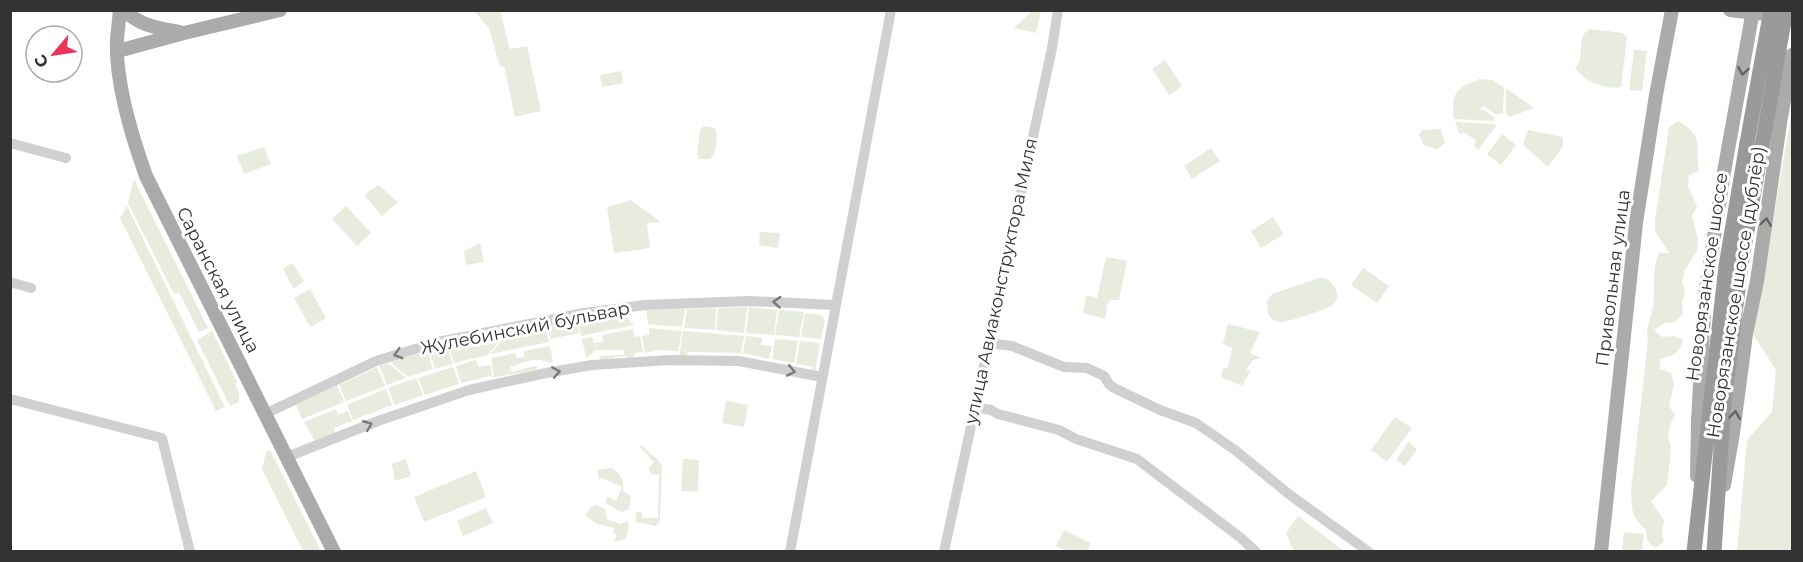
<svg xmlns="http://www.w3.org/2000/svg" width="1803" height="562" font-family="Montserrat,sans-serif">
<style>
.green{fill:#e8ecde}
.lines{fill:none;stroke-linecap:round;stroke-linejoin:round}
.minor{stroke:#d0d0d0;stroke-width:10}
.major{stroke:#ababab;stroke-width:14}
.highway{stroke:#9a9a9a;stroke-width:15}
.highway-bridge{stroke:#9a9a9a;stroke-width:15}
.oneway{stroke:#636363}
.oneway2{stroke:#7a7a7a}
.labels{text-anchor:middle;stroke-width:6;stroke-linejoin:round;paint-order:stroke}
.street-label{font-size:18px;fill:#333;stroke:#fff}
</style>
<rect width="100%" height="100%" fill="#fff"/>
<path class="green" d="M1033 10 1041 11 1036 33 1014 28Z
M474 11H500L510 49 527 46 541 111 515 117 504 66 500 67 489 28Z
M1590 29 1623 33 1627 38 1621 87C1605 90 1585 82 1575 68 1587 56 1574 37 1590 29Z
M1634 50 1647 51 1642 91 1629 90Z
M1165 60 1182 86 1169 95 1152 69Z
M621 71 623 83 602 87 600 75Z
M1478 79 1493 80 1504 88 1503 113 1497 115 1483 106 1478 112 1482 109 1495 118 1494 121 1454 119C1451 94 1455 88 1478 80Z
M1506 88 1534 108 1509 117 1506 113Z
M1792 111V551L1737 552 1747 440 1772 412 1776 370 1753 334Z
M1678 121C1705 136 1695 145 1699 171L1689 175 1688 186 1697 206 1692 216 1698 239 1697 251 1685 270 1682 281 1685 292 1682 303 1683 314 1675 322 1664 323 1654 330 1662 337 1673 336 1683 340C1679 353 1674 356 1660 359V369L1671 373 1674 384 1669 406 1675 415 1670 425 1668 437 1671 448 1667 485 1651 501 1664 520 1662 531 1664 542 1655 548 1647 541 1646 530C1631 517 1632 510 1631 491L1648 340C1645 324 1651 321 1653 307 1656 288 1651 270 1659 253H1669L1655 231V220L1669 127Z
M1455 122 1495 124 1496 126 1478 150 1474 146 1476 140 1463 132 1460 135Z
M704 126 715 128C718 136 717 154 710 159H699L697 154 700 130Z
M1441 129 1445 143 1437 150 1423 144 1419 135 1422 130Z
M1528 130 1563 137V146L1548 167 1523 145Z
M1502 134 1516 145 1501 165 1487 154Z
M264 147 271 164 244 174 237 156Z
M1211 148 1220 161 1192 179 1184 166Z
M134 179 208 328 199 332 179 292 174 294 128 203Z
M378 185 398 202 382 216 364 195Z
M631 200 661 222 647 223 650 248 614 253 607 207Z
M127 206 225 407 216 411 120 218Z
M346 206 371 233 357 246 332 219Z
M1273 217 1284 234 1261 248 1251 231Z
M760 232 780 233 778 248 759 245Z
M480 243 484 262 466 265 464 251Z
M1106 257 1127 261 1119 300H1110L1107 305 1105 319 1083 313 1086 295 1097 298Z
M292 263 304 281 294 289 283 269Z
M1363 268 1389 286 1377 303 1351 285Z
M1322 277C1334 281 1344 296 1331 306 1328 309 1285 323 1281 322 1278 322 1275 321 1272 319 1267 314 1267 307 1267 301L1272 294Z
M310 289 326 318 310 327 294 298Z
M747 307 744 333 716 330 718 308Z
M749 307 777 310 774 335 746 333Z
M716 308 715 330 684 328 687 309Z
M685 309 682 327 648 324 646 310Z
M779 310 804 312 799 337 775 335Z
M621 312 634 325 581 336 578 319Z
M805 313C830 315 825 317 821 339L801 337Z
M576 319 579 333 550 339 548 324Z
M1228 324 1260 332 1250 353 1261 358 1253 360 1246 370 1251 371 1242 386 1221 377 1223 368H1228L1232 348 1223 344Z
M545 325 549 342 490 354 509 332Z
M649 328 682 331 678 351 659 350 645 353 642 336 649 335Z
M633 329 634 337 640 336 643 352 635 353 633 358 627 359 626 356 614 357 612 362 604 363 599 358 601 356 624 355V350H596L588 357H586L582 339 592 337 594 343 603 342 602 335Z
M212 331 237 382 235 384 239 393V402L230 406 197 340Z
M683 331 744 336 741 353 688 352 686 357H679Z
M506 332 488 355 454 363 448 345Z
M746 336 762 338 761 345 772 346 769 359 743 353Z
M775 339 798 341 794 363 772 359Z
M800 341 820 343 815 373 812 372 813 367 796 364Z
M446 345 453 364 435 369 429 350Z
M550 346 553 362 549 363C536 356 525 362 510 367L512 372 535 366 538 367 536 370 496 377 494 379 491 358 515 353 517 358 524 357V351Z
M427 351 433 369 408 377 390 362Z
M476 360 478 367 490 365 493 379 490 376 461 383 456 366Z
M388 363 406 378 387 385 379 366Z
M377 367 385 386 346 401 339 385Z
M453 367 459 384 425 395 418 378Z
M416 378 423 395 395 405 388 388Z
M337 385 344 402 302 419 296 405Z
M386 389 392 405 353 420 347 405Z
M726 401 748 405 744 427 722 423Z
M336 409 338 415 348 411 352 421 334 428 336 434 315 441 304 422Z
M1395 417 1412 428 1387 462 1371 450Z
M1408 442 1417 449 1405 466 1396 460Z
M641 445 659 461 662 467 660 520 656 526 636 522V512H642V518H658L659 475 651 474 649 468 654 462 639 446Z
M270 450 321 551H303L262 469 266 452Z
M406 459 411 476 395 481 392 464Z
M683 459 699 460 698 492 681 491Z
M611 468C621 472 625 482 623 491L631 496 629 509 622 512 605 503 607 497 616 501 622 487 602 478 599 480 597 470Z
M476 471 486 497 424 522 414 497Z
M596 505 605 509 607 519 621 524 626 521 629 524 626 539 614 542V539H616V534H613L614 528 597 524 585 515 592 506Z
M486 508 493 523 463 536 457 521Z
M1298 516 1344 551H1294L1286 533Z
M1064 530 1091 543 1087 551H1067L1056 546Z
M1624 532 1644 534 1642 551H1622Z"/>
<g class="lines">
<path class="minor" d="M10 143 66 158
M10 282 31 288
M988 343 1012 346 1064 367 1087 368 1104 376 1109 384 1114 388 1160 410 1196 423 1235 450 1290 495 1369 552
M10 399 162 438 190 552
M974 407 991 410 998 414 1059 430 1076 439 1137 459 1241 538 1256 552
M265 414 376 361 438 342 584 313 645 305 749 301 835 305
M287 457 378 421 469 390 546 373 592 365 670 360 739 361 822 377
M790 552 891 10
M944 552 1052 48 1058 10"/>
<path class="major" d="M120 10C119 20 118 29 117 39 115 80 132 137 146 176L334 552
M124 10C140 26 158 28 179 32
M1730 10 1792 17
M118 51 184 33 280 10
M1697 476 1698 421 1705 295 1724 172 1753 10
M1724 485 1733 433 1746 334 1757 281 1781 117 1792 55
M1601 552 1636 223 1656 95 1672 10"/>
<path class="highway" d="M1694 552 1726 266 1747 143
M1714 552 1724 402 1741 265 1762 146"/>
<path class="highway-bridge" d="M1747 143 1771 10
M1762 146 1786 10"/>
</g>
<defs><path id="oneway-chevron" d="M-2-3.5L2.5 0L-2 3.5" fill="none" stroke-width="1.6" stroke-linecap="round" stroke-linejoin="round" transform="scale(1.5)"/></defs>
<g class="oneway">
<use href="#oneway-chevron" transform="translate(1743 71) rotate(100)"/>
<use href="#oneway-chevron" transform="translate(1766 222) rotate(-82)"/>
<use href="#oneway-chevron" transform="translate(1735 415) rotate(-83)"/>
</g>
<g class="oneway2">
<use href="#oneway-chevron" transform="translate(777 302) rotate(-176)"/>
<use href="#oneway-chevron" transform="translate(398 354) rotate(163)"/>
<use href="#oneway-chevron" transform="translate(791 371) rotate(11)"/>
<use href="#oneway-chevron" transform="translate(556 372) rotate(-10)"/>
<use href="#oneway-chevron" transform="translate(368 425) rotate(-22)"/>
</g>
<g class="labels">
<g class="street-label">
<text transform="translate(1707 277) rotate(-82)" y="6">Новорязанское шоссе</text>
<text transform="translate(1613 278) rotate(-83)" y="6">Привольная улица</text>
<text transform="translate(218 280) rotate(63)" y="6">Саранская улица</text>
<text transform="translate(1001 281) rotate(-78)" y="6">улица Авиаконструктора Миля</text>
<text transform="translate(1736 292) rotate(-81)" y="6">Новорязанское шоссе (дублёр)</text>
<text transform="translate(525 328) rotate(-11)" y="6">Жулебинский бульвар</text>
</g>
</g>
<rect width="1803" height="562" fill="none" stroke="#333333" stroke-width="24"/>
<g transform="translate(54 54) rotate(241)"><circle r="28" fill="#ffffff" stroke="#adadad" stroke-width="1.5"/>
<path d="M0-4.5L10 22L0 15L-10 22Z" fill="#eb345b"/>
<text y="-9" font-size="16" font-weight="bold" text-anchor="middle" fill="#333333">С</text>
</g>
</svg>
